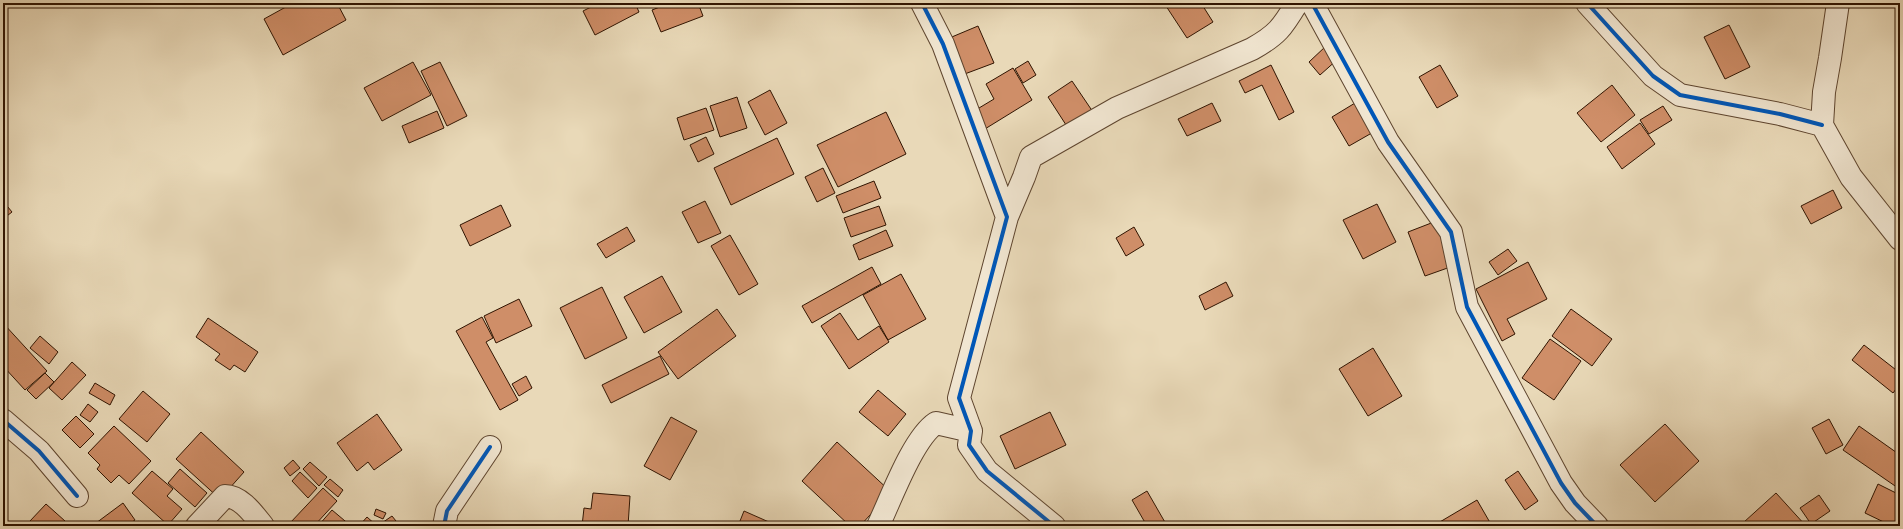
<svg xmlns="http://www.w3.org/2000/svg" width="1903" height="529" font-family="Vollkorn,serif">
	<style>
		.building { fill: #cf8e68; stroke: #301401 }
		.lines { fill: none; stroke-linecap: round; stroke-linejoin: round }
		.street-casing { stroke: #5e452f; stroke-width: 24 }
		.street { stroke: #f1e6d1; stroke-width: 22 }
		.cycleway-casing { stroke: #f1e6d1; stroke-width: 6 }
		.cycleway { stroke: #0057b8; stroke-width: 4 }
	</style>
	<rect width="100%" height="100%" fill="#e9d9b8"/>
	<filter id="stains"><feTurbulence type="fractalNoise" baseFrequency=".005" numOctaves="4"/><feColorMatrix values="0 0 0 0 .2 0 0 0 0 .09 0 0 0 0 .02 0 0 0 .5 -.17"/></filter>
	<radialGradient id="worn" r=".72"><stop offset=".6" stop-color="#630" stop-opacity="0"/><stop offset="1" stop-color="#630" stop-opacity=".3"/></radialGradient>
	<path class="building" d="M293 3H337L346 20 283 55 264 19Z
		M599 3H635L639 12 595 35 583 11Z
		M670 3H698L703 16 661 32 652 10Z
		M1164 3H1201L1213 22 1187 38Z
		M1729 25 1750 67 1725 79 1704 37Z
		M978 26 994 63 962 75 947 39Z
		M1326 46 1338 59 1320 75 1309 62Z
		M1028 61 1036 75 1023 83 1015 69Z
		M413 62 431 95 382 121 364 88Z
		M440 62 467 116 447 126 421 71Z
		M1271 65 1294 112 1279 120 1262 85 1245 93 1239 81Z
		M1440 65 1458 96 1437 108 1419 77Z
		M1013 68 1032 100 980 132 969 114 994 99 986 84Z
		M1072 81 1093 112 1068 128 1048 97Z
		M1612 85 1635 115 1601 142 1577 113Z
		M770 90 787 123 765 135 748 102Z
		M737 97 747 128 720 137 710 106Z
		M1360 100 1377 130 1349 146 1332 117Z
		M1212 103 1221 121 1187 136 1178 119Z
		M1663 106 1672 120 1649 134 1640 120Z
		M706 108 714 130 684 140 677 118Z
		M437 111 444 128 409 143 402 126Z
		M886 112 906 154 838 187 817 145Z
		M1640 123 1655 144 1622 169 1607 147Z
		M706 137 714 154 698 162 690 145Z
		M777 138 794 174 731 205 714 168Z
		M823 168 835 193 817 202 805 177Z
		M874 181 881 198 843 213 836 196Z
		M1833 190 1842 208 1811 224 1801 206Z
		M3 201 12 212 3 219Z
		M705 201 721 233 698 243 682 212Z
		M1377 204 1396 242 1363 259 1343 220Z
		M501 205 511 226 470 246 460 225Z
		M879 206 886 225 851 237 844 218Z
		M1439 220 1456 265 1425 276 1408 232Z
		M627 227 635 241 606 258 597 244Z
		M1134 227 1144 245 1126 256 1116 238Z
		M886 230 893 246 859 260 853 245Z
		M730 235 758 284 739 295 711 246Z
		M1508 249 1517 261 1498 275 1489 262Z
		M1528 262 1547 299 1507 319 1515 334 1502 341 1476 289Z
		M872 267 881 284 812 323 802 306Z
		M901 274 926 319 888 340 863 295Z
		M662 276 682 312 644 333 624 297Z
		M1226 282 1233 296 1205 310 1199 296Z
		M602 287 627 338 585 359 560 308Z
		M519 299 532 326 496 343 484 316Z
		M717 309 736 336 678 379 658 352Z
		M1571 309 1612 339 1592 366 1552 336Z
		M840 313 858 340 879 326 889 342 849 369 821 326Z
		M482 317 493 338 486 342 518 400 500 410 456 331Z
		M208 318 258 352 245 372 234 365 230 370 215 360 220 354 196 337Z
		M3 323 47 371 25 390 3 366Z
		M40 336 58 352 49 364 30 348Z
		M1550 339 1581 361 1554 400 1522 378Z
		M1864 345 1900 373V384L1893 393 1852 360Z
		M1373 348 1402 396 1368 416 1339 369Z
		M660 356 669 374 611 403 602 385Z
		M72 362 86 375 62 400 49 388Z
		M45 373 54 382 36 399 27 390Z
		M526 376 532 388 519 396 512 384Z
		M95 383 115 395 110 405 89 393Z
		M878 390 906 414 888 436 859 412Z
		M143 391 170 414 147 442 119 419Z
		M88 404 98 412 90 422 80 415Z
		M1050 412 1066 445 1015 469 1000 436Z
		M377 414 402 450 374 470 368 462 357 471 337 443Z
		M76 416 94 434 80 448 62 430Z
		M671 417 697 431 670 480 644 466Z
		M1829 419 1843 445 1826 454 1812 428Z
		M1665 424 1699 461 1655 502 1620 465Z
		M114 426 151 461 129 484 119 475 111 483 97 469 100 465 88 453Z
		M1859 426 1900 455V486L1898 488 1843 450Z
		M201 432 244 472 220 499 176 459Z
		M837 442 891 492 860 526H850L802 481Z
		M293 460 300 468 290 476 284 468Z
		M310 462 327 477 319 486 303 469Z
		M180 469 207 493 195 507 168 483Z
		M152 471 173 489 167 496 182 509 168 525 132 493Z
		M1518 471 1538 501 1525 510 1505 480Z
		M300 472 317 488 308 498 292 481Z
		M330 479 343 490 338 497 324 485Z
		M1878 484 1900 495V526H1892L1865 513Z
		M323 488 337 501 314 526H293L290 523Z
		M1147 491 1166 524 1162 526H1147L1132 500Z
		M593 493 630 496 628 526H582L584 508 591 509Z
		M1776 493 1806 526H1747L1744 522Z
		M1819 495 1830 511 1811 524 1800 508Z
		M1477 500 1492 526H1433Z
		M123 503 135 520 126 526H92Z
		M46 504 65 521 61 526H35L30 521Z
		M376 509 386 513 383 519 374 515Z
		M332 510 351 526H318Z
		M744 511 778 526H738Z
		M392 516 400 526H380L379 525Z
		M367 517 377 526H359Z
		M139 521 144 526H133Z
		M67 522 72 526H64Z"/>
	<g class="lines">
		<defs>
			<path id="street" d="M922 3 943 44 1007 217 959 398 971 431 969 445 987 471 1054 526
				M1312 3 1388 142 1451 232 1467 307 1561 483 1575 503 1597 526
				M1587 3 1653 76 1680 95 1780 114 1822 125
				M1838 3 1830 58 1824 92 1822 125 1851 177 1900 239
				M1007 217 1024 177 1031 157 1117 108 1252 49C1277 35 1282 28 1297 3
				M3 420 39 451 77 496
				M197 526 225 496C241 496 254 515 263 526
				M444 526 447 511 490 447
				M878 526C891 499 913 438 936 423L971 431"/>
		</defs>
		<use href="#street" class="street-casing"/>
		<use href="#street" class="street"/>
		<defs>
			<path id="cycleway" d="M922 3 943 44 1007 217 959 398 971 431 969 445 987 471 1054 526
				M1312 3 1388 142 1451 232 1467 307 1561 483 1575 503 1597 526
				M1587 3 1653 76 1680 95 1780 114 1822 125
				M3 420 39 451 77 496
				M444 526 447 511 490 447"/>
		</defs>
		<use href="#cycleway" class="cycleway-casing"/>
		<use href="#cycleway" class="cycleway"/>
	</g>
	<rect width="1903" height="529" fill="none" stroke="#e9d9b8" stroke-width="16"/>
	<rect x="4" y="4" width="1895" height="521" fill="none" stroke="#301401" stroke-width="2"/>
	<rect x="8" y="8" width="1887" height="513" fill="none" stroke="#301401"/>
	<rect width="100%" height="100%" filter="url(#stains)"/>
	<rect width="100%" height="100%" fill="url(#worn)"/>
</svg>
